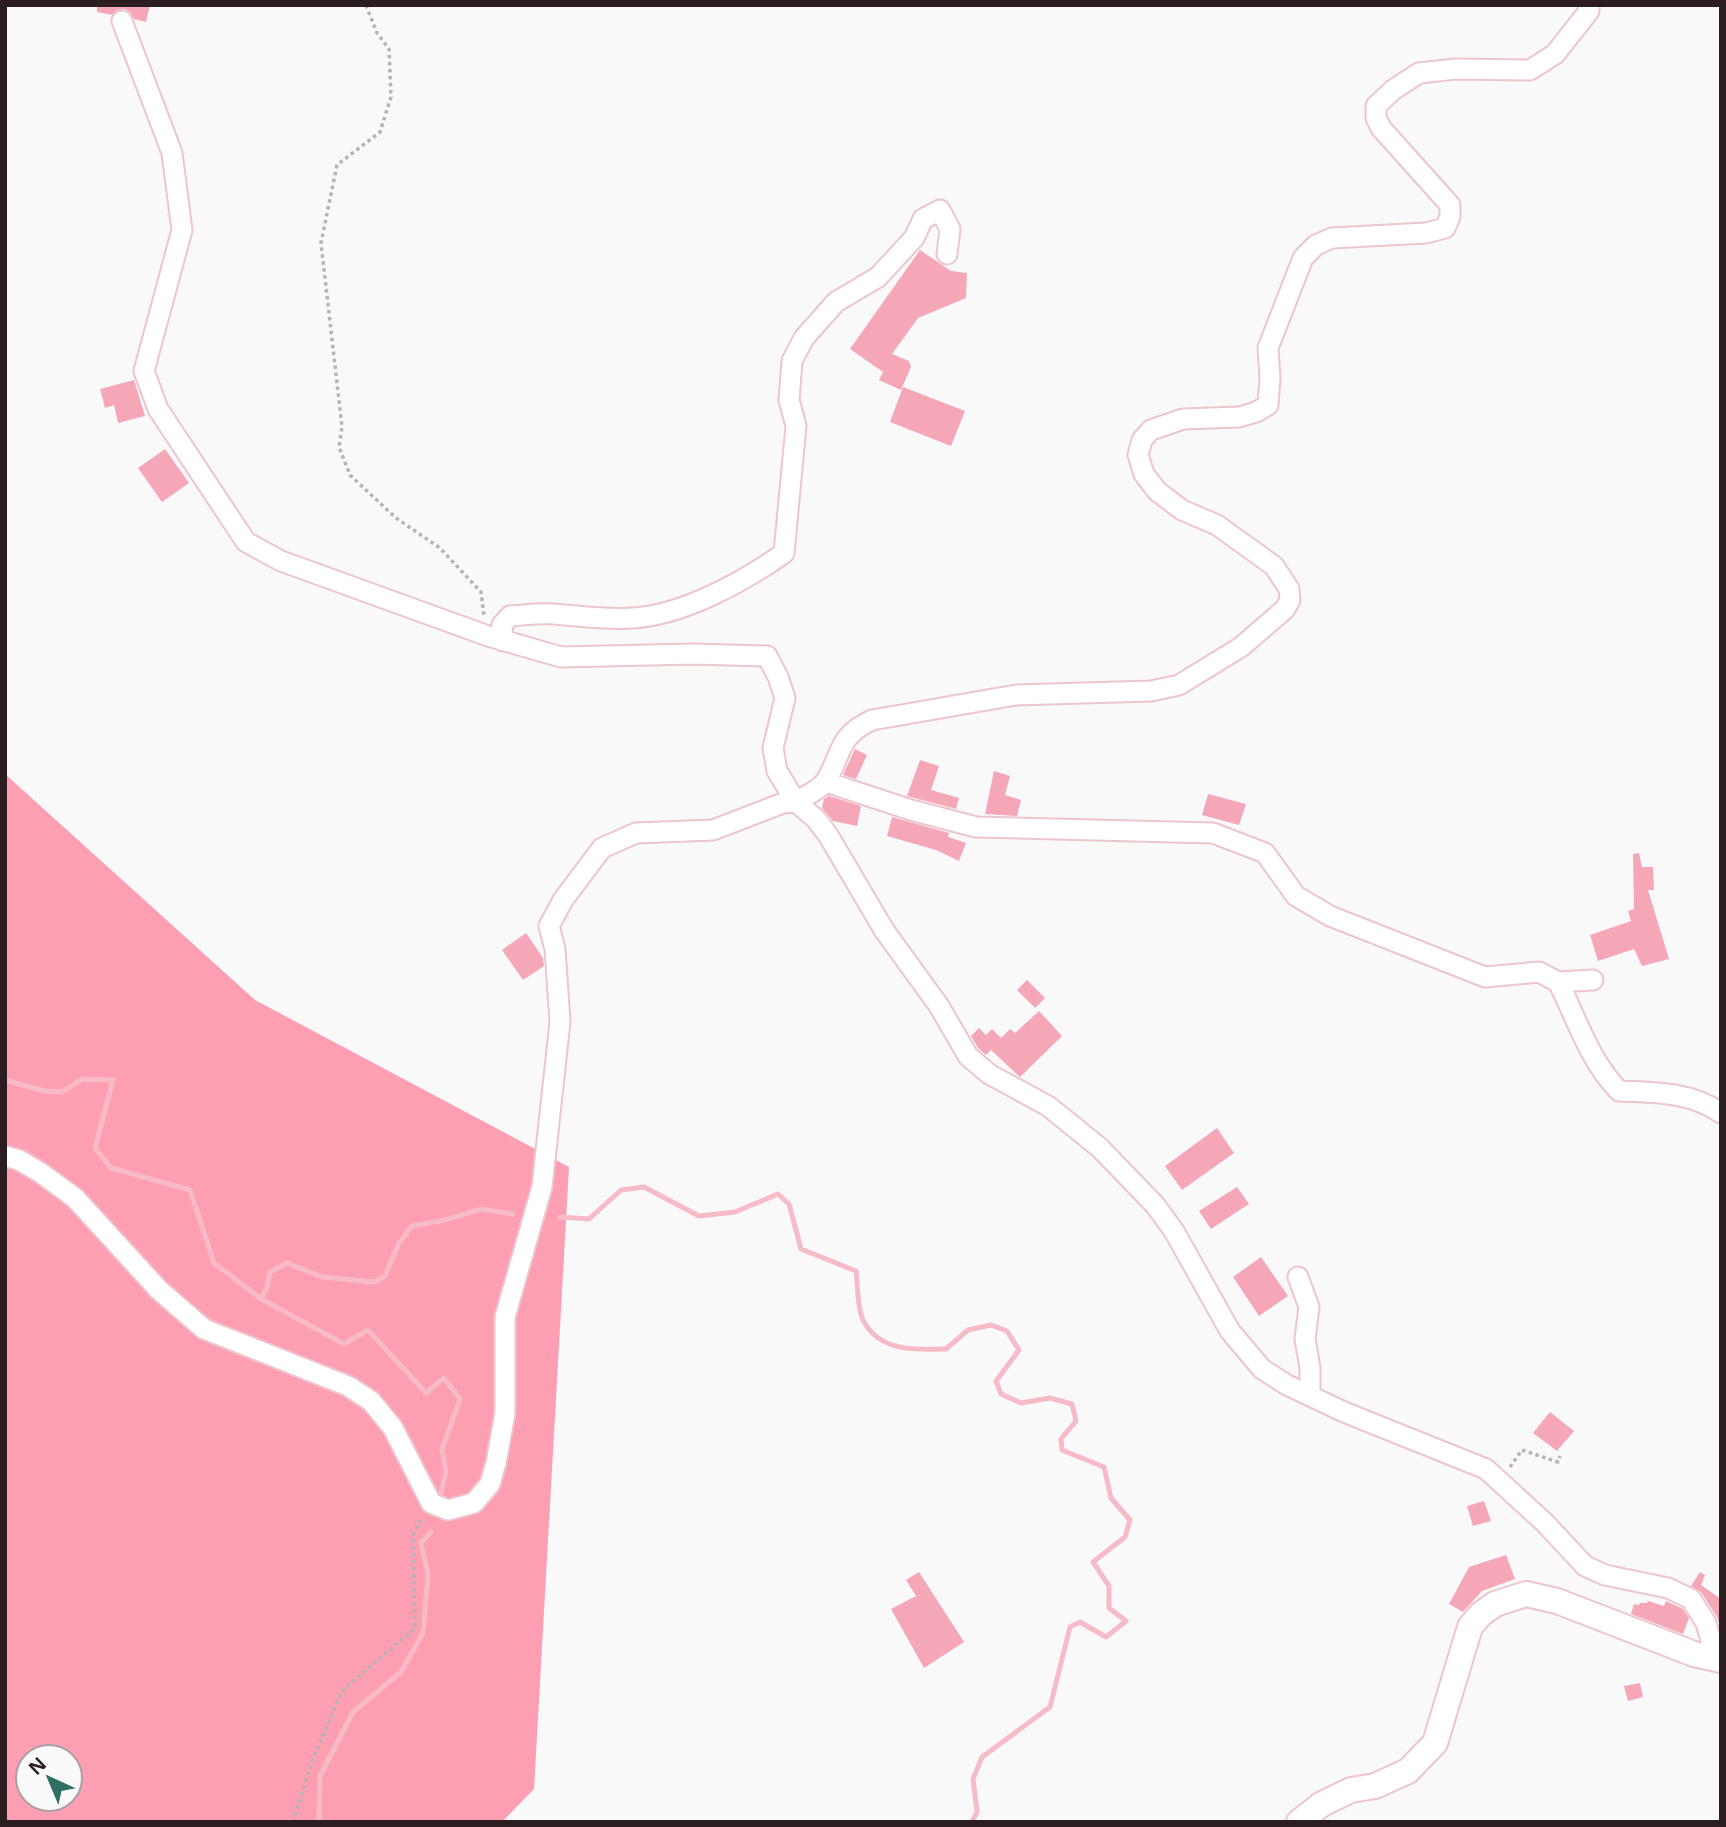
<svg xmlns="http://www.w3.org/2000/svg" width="1726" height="1827" font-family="'Noto Sans',sans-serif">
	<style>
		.forest { fill: #fe9eb3; fill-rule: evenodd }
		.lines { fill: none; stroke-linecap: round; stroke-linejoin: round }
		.stream { stroke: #f6bbc6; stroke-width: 5 }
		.building { fill: #f5a7b7 }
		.minor-casing { stroke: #edc5cc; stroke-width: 23 }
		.tertiary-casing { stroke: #edc5cc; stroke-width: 28 }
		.path { stroke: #b7b2b3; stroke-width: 3.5; stroke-dasharray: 3.5 3.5; stroke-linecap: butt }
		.minor { stroke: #fff; stroke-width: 19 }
		.tertiary { stroke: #fff; stroke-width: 24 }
	</style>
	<rect width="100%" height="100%" fill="#f9f9f9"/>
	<path class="forest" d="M5 774 255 1000 569 1167 534 1789 502 1822H5ZM28 1757H70V1799H28Z"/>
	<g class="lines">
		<path class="stream" d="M5 1080 44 1091 62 1092 82 1079 113 1080 95 1148 111 1168 190 1190 214 1263 261 1299 344 1344 368 1330 426 1393 444 1378 460 1399 442 1449 446 1472 439 1501
			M560 1217 589 1219 621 1190 644 1187 699 1216 735 1212 778 1194 789 1204 801 1249 856 1271C858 1286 857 1307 863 1320 879 1352 916 1350 946 1349L968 1330 991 1325 1007 1331 1019 1350 996 1381 1001 1394 1021 1403 1050 1398 1072 1404 1076 1421 1061 1439 1062 1450 1104 1467 1111 1498 1130 1520 1125 1537 1093 1562 1109 1586V1608L1126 1621 1106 1637 1080 1622 1070 1627 1050 1707 982 1757 973 1779 977 1812 972 1822
			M261 1299 267 1288 270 1272 287 1263 322 1277 374 1282 385 1276 399 1243 412 1226 445 1220 481 1209 513 1214
			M319 1822 320 1776 353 1712 401 1672 423 1633 428 1574 421 1543 431 1532"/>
	</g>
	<path class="building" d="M97 5H150L146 22 134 19 130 12 125 9 117 10 112 15 97 12Z
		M920 250 951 271 967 273 966 298 918 318 892 354 909 361 911 367 901 390 879 380 883 372 850 349Z
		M134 380 145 416 118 423 114 405 105 408 100 389Z
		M903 387 965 411 951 446 890 422Z
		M165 449 189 483 162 502 138 468Z
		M855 749 867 755 856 779 843 775Z
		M920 760 939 766 931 790 959 798 956 809 907 796Z
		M994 771 1010 776 1005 795 1021 800 1017 816 985 814Z
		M1208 794 1246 804 1239 825 1202 815Z
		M829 796 861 806 857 826 833 821 822 808 824 799Z
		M892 817 949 833 948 837 966 843 959 861 936 850 887 836Z
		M1639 853 1642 867H1653L1654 890H1648L1669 959 1642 966 1634 949 1598 961 1590 935 1631 921 1628 911 1634 909 1633 854Z
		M526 933 543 958 544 966 523 980 502 950Z
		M1027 980 1045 998 1035 1008 1017 990Z
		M1039 1011 1062 1036 1020 1077 991 1050 986 1055 978 1048 971 1036 979 1028 986 1035 992 1029 1001 1038 1010 1029 1015 1033Z
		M1217 1128 1234 1153 1182 1190 1165 1166Z
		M1237 1187 1249 1204 1211 1229 1199 1211Z
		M1261 1257 1288 1296 1259 1316 1233 1277Z
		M1550 1412 1574 1431 1557 1451 1533 1433Z
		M1484 1501 1491 1521 1473 1526 1467 1506Z
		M1506 1555 1515 1579 1482 1591 1463 1612 1449 1604 1469 1567Z
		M919 1572 964 1642 924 1668 891 1609 916 1596 906 1580Z
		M1700 1572 1705 1575 1701 1585 1721 1599V1630L1717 1617 1701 1592 1691 1586Z
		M1648 1601 1664 1606 1666 1601 1683 1609 1689 1618 1683 1634 1631 1614 1634 1604 1639 1605 1640 1603H1647Z
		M1640 1683 1643 1697 1628 1701 1624 1686Z"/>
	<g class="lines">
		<defs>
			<path id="minor" d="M122 21 172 153 182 230 144 371 158 409 246 542 281 561 488 636 561 657 693 654 767 656 778 677 785 698 773 748 777 771 796 802C805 796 822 789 827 779 843 751 838 736 872 720L1016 695 1151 691 1179 685 1241 647 1285 609 1290 600 1289 589 1274 566 1217 525 1182 510 1157 491 1144 474 1138 455 1142 440 1151 430 1183 419 1239 417 1256 412 1268 405 1270 378 1268 348 1303 258 1316 245 1332 238 1426 233 1445 228 1450 217V205L1381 128 1376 118V106L1393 90 1419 73 1456 69 1530 70 1555 54 1589 11V5
				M503 641 502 625 510 616C524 615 539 613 553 614 580 616 606 620 633 618 683 615 743 582 784 553L796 426 789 400 792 361 804 338 836 302 878 277 914 238 923 219 940 210 950 229 947 254
				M826 782 911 810 976 827 1213 833 1265 853 1296 896 1330 916 1485 977 1539 972 1558 982 1593 980
				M1558 982C1577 1019 1589 1060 1619 1091 1654 1092 1691 1092 1721 1113
				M5 1156 19 1160 41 1173 75 1198 159 1290 204 1329 348 1386 371 1401 393 1428 431 1503 448 1510 474 1503 490 1484 496 1463 505 1413V1317L542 1187 560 1022 555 949 549 926 563 900 602 848 636 833 713 830 783 803 796 802 816 819 828 835 884 930 939 1006 968 1056 989 1074 1048 1106 1100 1148 1155 1205 1174 1231 1230 1331 1262 1369 1287 1385 1344 1412 1486 1469 1545 1523 1585 1566 1605 1575 1668 1588 1691 1599 1706 1623 1716 1658
				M1298 1277 1309 1307 1305 1339 1310 1368V1396"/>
			<path id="tertiary" d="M1299 1822 1322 1804 1351 1790 1375 1786 1408 1771 1435 1743 1470 1627 1481 1614 1495 1604 1526 1594 1557 1601 1694 1654 1721 1660"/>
		</defs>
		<use href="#minor" class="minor-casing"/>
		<use href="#tertiary" class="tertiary-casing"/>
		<path class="path" d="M366 5 377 33 389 49 391 97 380 132 337 165 321 243 342 427 339 447 350 475 396 518 440 548 481 592 484 616
			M1510 1467 1522 1450 1558 1462 1560 1456
			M293 1822 313 1759 342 1691 415 1628 413 1534 423 1517"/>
		<use href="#minor" class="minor"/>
		<use href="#tertiary" class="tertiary"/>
	</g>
	<rect width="1726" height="1827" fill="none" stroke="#2c1e20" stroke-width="14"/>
	<g transform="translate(49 1778) rotate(316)"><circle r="33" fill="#f9f9f9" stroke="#a7a1a2" stroke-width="2"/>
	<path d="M0-5L12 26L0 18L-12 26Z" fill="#2d6f60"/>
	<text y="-10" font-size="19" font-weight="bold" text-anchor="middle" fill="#2c1e20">N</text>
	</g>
</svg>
